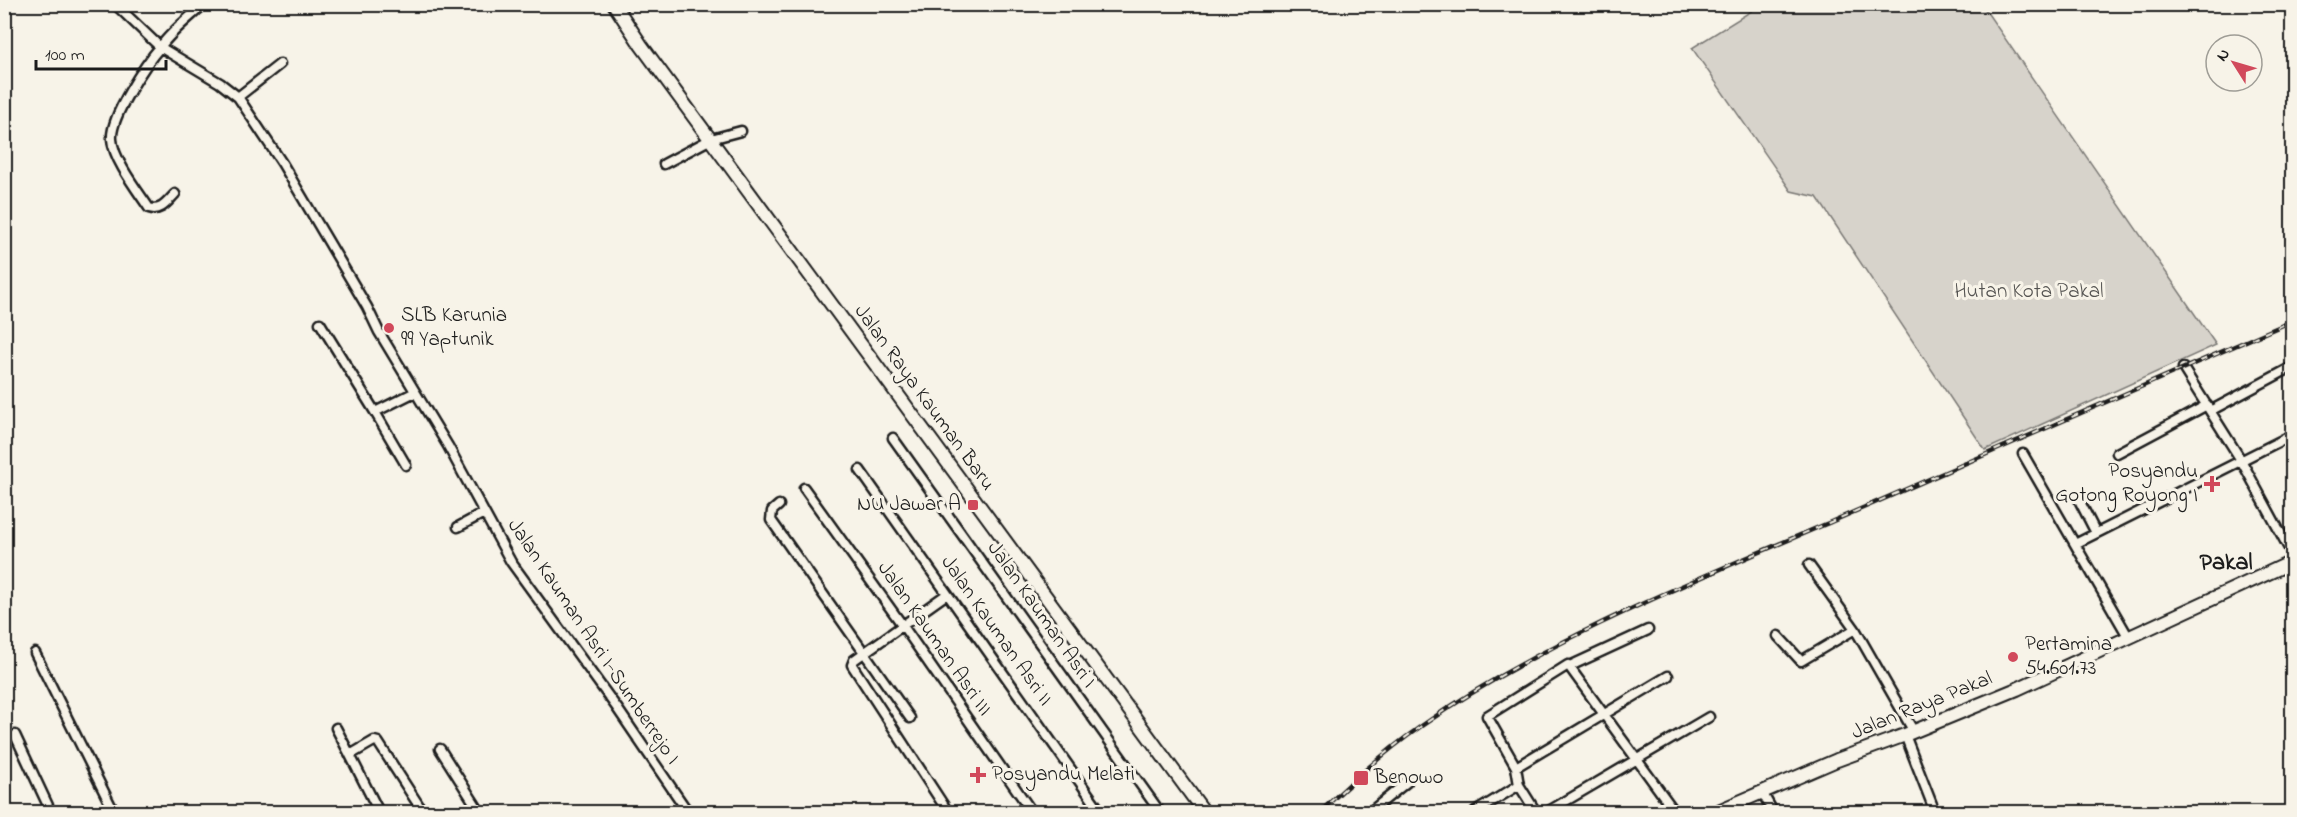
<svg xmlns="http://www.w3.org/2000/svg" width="2297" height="817" font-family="'Indie Flower',sans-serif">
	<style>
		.green { fill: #d7d3cb; stroke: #7a7874; stroke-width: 1.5 }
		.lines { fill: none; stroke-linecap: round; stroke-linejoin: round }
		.street-casing { stroke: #1c1c1c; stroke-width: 13 }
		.secondary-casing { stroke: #1c1c1c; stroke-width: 16 }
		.street { stroke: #f7f3e8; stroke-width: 8 }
		.secondary { stroke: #f7f3e8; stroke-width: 12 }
		.rail-casing { stroke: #1c1c1c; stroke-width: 4.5 }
		.rail { stroke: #f7f3e8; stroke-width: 2; stroke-dasharray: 7; stroke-linecap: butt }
		.poi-dot { fill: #d1495b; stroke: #f7f3e8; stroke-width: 2 }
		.labels { text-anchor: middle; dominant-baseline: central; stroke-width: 6; stroke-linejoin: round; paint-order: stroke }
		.park-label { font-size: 21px; fill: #545351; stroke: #f7f3e8 }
		.poi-label { font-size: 21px; fill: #1c1c1c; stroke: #f7f3e8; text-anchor: start }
		.street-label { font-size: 21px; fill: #1c1c1c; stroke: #f7f3e8 }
		.quarter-label { font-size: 24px; font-weight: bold; fill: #1c1c1c; stroke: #f7f3e8 }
	</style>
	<rect width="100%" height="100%" fill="#f7f3e8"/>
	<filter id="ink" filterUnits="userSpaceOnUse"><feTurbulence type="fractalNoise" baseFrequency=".0167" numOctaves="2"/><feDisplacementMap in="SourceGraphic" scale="12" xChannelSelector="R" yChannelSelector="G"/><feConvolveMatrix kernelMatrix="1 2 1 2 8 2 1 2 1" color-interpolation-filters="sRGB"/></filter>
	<g filter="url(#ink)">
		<path class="green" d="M1761 5H1982L2216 345 1985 450 1817 197 1791 191 1692 48Z"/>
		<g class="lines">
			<defs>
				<path id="street" d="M115 4 160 47 220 83 238 97 282 163 367 307 379 332 448 446 511 562 617 708 688 812
					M443 4H461
					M238 97 280 64
					M664 164 711 139 741 131
					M175 194C167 202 161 212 149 208 137 190 113 159 112 139 110 117 146 63 161 46 173 30 189 18 204 4
					M320 323 375 412 415 392
					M2183 368 2241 460 2292 554
					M2210 411 2292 367
					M375 412 406 465
					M893 438 1160 812
					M2117 453 2207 405
					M2023 454 2129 638
					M860 470 1101 812
					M804 488 903 626 1032 812
					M2080 502 2096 533
					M779 505 772 511 771 520 910 718
					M458 527 484 513
					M2075 544 2292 435
					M1809 565 1855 629
					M947 594 854 660 852 665 948 812
					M1778 636 1801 661 1855 629 1914 732
					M35 653 114 812
					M1570 666 1648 630
					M336 728 350 755 374 741 378 742 423 812
					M15 735 51 812
					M1905 735 1935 812
					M440 749 480 812
					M350 755 379 812
					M1516 767 1668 676
					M1762 792 1773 812
					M1370 812 1407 782
					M1475 812 1519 785
					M1536 812 1519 785 1516 767 1487 716 1568 665 1675 812
					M1547 812 1709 717"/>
				<path id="secondary" d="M614 4 641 45 1204 812
					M1716 812 1837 760 1905 735 2017 689 2292 562"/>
			</defs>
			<use href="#street" class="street-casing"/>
			<use href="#secondary" class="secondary-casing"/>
			<use href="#street" class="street"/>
			<use href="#secondary" class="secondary"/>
			<defs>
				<path id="rail" d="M1320 812C1351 782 1384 752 1420 727 1544 640 1695 580 1833 521 1986 454 2139 388 2292 321"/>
			</defs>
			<use href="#rail" class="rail-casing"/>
			<use href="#rail" class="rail"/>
		</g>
	</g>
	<g class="poi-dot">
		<circle cx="389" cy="328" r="6"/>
		<path d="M2209 475h6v6h6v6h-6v6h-6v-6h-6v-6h6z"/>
		<rect x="967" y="499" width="12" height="12" rx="3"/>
		<circle cx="2013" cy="657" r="6"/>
		<path d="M975 766h6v6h6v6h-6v6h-6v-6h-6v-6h6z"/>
		<rect x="1353" y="770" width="16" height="16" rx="3"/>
	</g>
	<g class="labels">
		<g class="park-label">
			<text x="2029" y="292">Hutan Kota Pakal</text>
		</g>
		<g class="poi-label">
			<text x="401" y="316">SLB Karunia<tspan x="401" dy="24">99 Yaptunik</tspan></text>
			<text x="2198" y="472" text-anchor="end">Posyandu<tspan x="2198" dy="24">Gotong Royong I</tspan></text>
			<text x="961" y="505" text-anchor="end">NU Jawar A</text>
			<text x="2025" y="645">Pertamina<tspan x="2025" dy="24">54.601.73</tspan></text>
			<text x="992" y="775">Posyandu Melati</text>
			<text x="1374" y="778">Benowo</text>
		</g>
		<g class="street-label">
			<text transform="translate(924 398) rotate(54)">Jalan Raya Kauman Baru</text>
			<text transform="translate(1041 615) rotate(55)">Jalan Kauman Asri I</text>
			<text transform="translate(996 631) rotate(55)">Jalan Kauman Asri II</text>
			<text transform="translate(934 639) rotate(55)">Jalan Kauman Asri III</text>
			<text transform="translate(593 642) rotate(56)">Jalan Kauman Asri I-Sumberrejo I</text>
			<text transform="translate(1922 706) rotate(-22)">Jalan Raya Pakal</text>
		</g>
		<g class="quarter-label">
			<text x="2226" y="563">Pakal</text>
		</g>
	</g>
	<rect width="2297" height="817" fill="none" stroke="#f7f3e8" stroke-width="24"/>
	<rect x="12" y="12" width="2273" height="793" fill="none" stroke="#1c1c1c" stroke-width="2" filter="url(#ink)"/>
	<g transform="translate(2234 63) rotate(307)"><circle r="28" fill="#f7f3e8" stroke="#9f9d96" stroke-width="1.5"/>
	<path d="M0-4.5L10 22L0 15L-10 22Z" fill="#d1495b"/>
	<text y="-9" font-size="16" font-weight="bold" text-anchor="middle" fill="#1c1c1c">N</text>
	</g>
	<path d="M36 60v9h130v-9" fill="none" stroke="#1c1c1c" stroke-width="3"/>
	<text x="45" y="60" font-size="18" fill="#1c1c1c" stroke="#f7f3e8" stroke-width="4.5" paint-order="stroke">100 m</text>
</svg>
